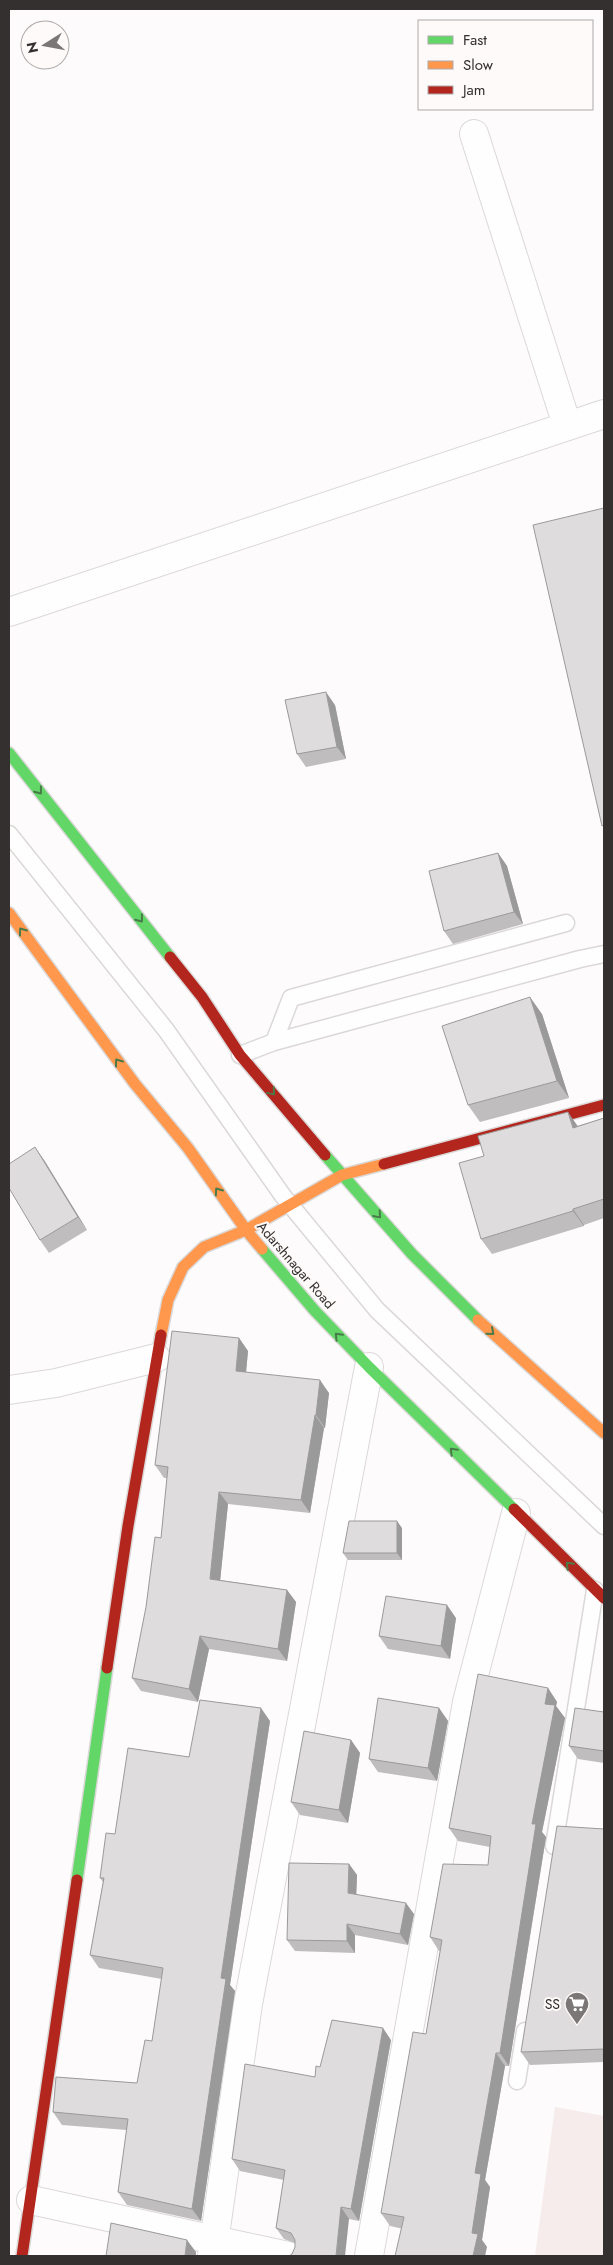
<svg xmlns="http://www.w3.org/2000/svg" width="613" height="2265" font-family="Jost,sans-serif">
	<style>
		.built { fill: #f5eceb }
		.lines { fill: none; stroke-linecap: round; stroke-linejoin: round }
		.lane-casing { stroke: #dbd8d8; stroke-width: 19 }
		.street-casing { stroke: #dbd8d8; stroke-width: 30 }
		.fast-casing { stroke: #dbd8d8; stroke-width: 14 }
		.slow-casing { stroke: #dbd8d8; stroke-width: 14 }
		.jam-casing { stroke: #dbd8d8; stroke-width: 14 }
		.lane { stroke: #fffefe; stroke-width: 16 }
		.street { stroke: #fffefe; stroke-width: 28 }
		.fast { stroke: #63d668; stroke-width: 11 }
		.slow { stroke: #ff974d; stroke-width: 11 }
		.jam { stroke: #b3261e; stroke-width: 11 }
		.wall { fill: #bfbdbd }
		.shaded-wall { fill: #9b9a9a }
		.building { fill: #dedcdc; stroke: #9b9a9a }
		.oneway { stroke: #497b49 }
		.labels { text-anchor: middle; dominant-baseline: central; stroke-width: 4; stroke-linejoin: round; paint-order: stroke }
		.street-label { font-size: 14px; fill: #33302f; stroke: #fefafa }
		.poi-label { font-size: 14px; fill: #33302f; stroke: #fefafa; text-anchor: end }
	</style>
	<rect width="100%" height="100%" fill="#fdfbfb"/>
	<path class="built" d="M555 2107 604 2116V2256H535Z"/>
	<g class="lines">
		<defs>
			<path id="lane" d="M9 834 166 1030 283 1196 377 1310 604 1526
				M274 1042 291 998 566 923
				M240 1055 274 1042 580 959 604 954
				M554 1846 595 1590
				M517 2081 525 2031"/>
			<path id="street" d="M474 134 567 425
				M9 612 604 414
				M9 1390 56 1383 156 1358
				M31 2200 288 2256
				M212 2256 248 2004 369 1367
				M369 2256 467 1702 516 1513"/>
			<path id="fast" d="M9 753 170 957
				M325 1155 412 1254 478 1320
				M262 1249 315 1311 369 1367 514 1509
				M77 1880 107 1668"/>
			<path id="slow" d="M9 913 135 1084 188 1148 246 1230 262 1249
				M478 1320 604 1433
				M161 1335 168 1300 183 1267 204 1247 246 1230 342 1175 384 1164"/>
			<path id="jam" d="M170 957 202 997 240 1055 325 1155
				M384 1164 604 1105
				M514 1509 604 1598
				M107 1668 128 1526 161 1335
				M22 2256 77 1880"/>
		</defs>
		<use href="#lane" class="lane-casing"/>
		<use href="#street" class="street-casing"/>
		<use href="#fast" class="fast-casing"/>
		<use href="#slow" class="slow-casing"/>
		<use href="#jam" class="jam-casing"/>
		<use href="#lane" class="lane"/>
		<use href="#street" class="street"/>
		<use href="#fast" class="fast"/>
		<use href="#slow" class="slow"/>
		<use href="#jam" class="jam"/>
	</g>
	<path class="wall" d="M335 705 346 759 306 767 297 754Z
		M498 853 507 866 523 924 453 944 444 931Z
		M542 1014 569 1098 480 1122 468 1105Z
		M604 1118V1218L584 1225V1226L492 1254 481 1239 577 1126Z
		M44 1160 87 1230 49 1253 40 1240Z
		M239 1338 248 1351 246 1372 329 1393 325 1428H324L310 1513 228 1504 220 1580 287 1590 296 1602 287 1661 209 1649 198 1702 141 1691 132 1678 161 1538 167 1478H164L155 1465Z
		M402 1528V1560H348L343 1553Z
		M456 1618 450 1659 388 1649 379 1636Z
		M548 1688 557 1702 556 1706 565 1718 542 1832 546 1837 509 2066H505L485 2180 490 2187 482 2240 487 2247 390 2226 381 2213 426 2034 440 1951H439L430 1937 488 1865 490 1847 458 1841 449 1828Z
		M439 1708 448 1721 437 1781 378 1772 369 1759Z
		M604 1712V1763L578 1759 569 1746Z
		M270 1721 230 1985 235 1991 201 2221 127 2205 118 2192 127 2130 62 2125 53 2112 137 2083 152 2041 162 1979 99 1968 90 1955 103 1882 100 1878 115 1834 189 1757Z
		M351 1740 360 1753 348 1823 300 1815 291 1802Z
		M604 1829V2062L530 2065 521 2052Z
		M349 1864 357 1875 356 1894 414 1914 408 1945 355 1935V1953L295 1951 287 1940Z
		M391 2040 359 2221 349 2219 292 2254 295 2247V2243L284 2239 276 2228 284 2180 240 2171 232 2159 315 2077 320 2067Z"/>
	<path class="shaded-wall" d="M326 692 335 705 346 759 337 747Z
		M498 853 507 866 523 924 514 912Z
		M530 997 542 1014 569 1098 557 1081Z
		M568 1112 579 1128H573Z
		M35 1147 44 1160 87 1230 78 1217Z
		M573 1209 584 1225V1226L573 1211Z
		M239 1338 248 1351 245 1384 236 1371Z
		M320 1380 329 1393 325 1428 316 1415Z
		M315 1415 324 1428 310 1513 301 1500Z
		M219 1492 228 1504 219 1592 210 1579Z
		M397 1521 402 1528V1560L397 1553Z
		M287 1590 296 1602 287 1661 278 1649Z
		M447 1605 456 1618 450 1659 441 1646Z
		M200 1636 209 1649 198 1702 189 1689Z
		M548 1688 557 1702 556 1706 565 1718 542 1832 546 1837 509 2066 500 2053 532 1824 545 1704Z
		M261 1708 270 1721 230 1985 235 1991 201 2221 192 2209 221 1978Z
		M439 1708 448 1721 437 1781 428 1768Z
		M351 1740 360 1753 348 1823 339 1810Z
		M349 1864 357 1875 356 1904 348 1893Z
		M406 1903 414 1914 408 1945 400 1934Z
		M347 1924 355 1935V1953L347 1941Z
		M383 2028 391 2040 359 2221 351 2209Z
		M496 2053 505 2066 485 2180 490 2187 482 2240 487 2247 485 2256H473L472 2233 475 2173Z
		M341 2207 349 2219 345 2256H336Z
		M187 2240 196 2252V2256H185Z"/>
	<path class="building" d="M604 508V825L602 826 533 525Z
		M326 692 337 747 297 754 285 700Z
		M498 853 514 912 444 931 429 871Z
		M530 997 557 1081 468 1105 442 1026Z
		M568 1112 573 1128 604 1118V1199L573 1209V1211L481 1239 459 1163 484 1156 478 1136Z
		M35 1147 78 1217 40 1240 9 1188V1164Z
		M172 1331 239 1338 236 1371 320 1380 316 1415H315L301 1500 219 1492 210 1579 287 1590 278 1649 200 1636 189 1689 132 1678 146 1607 155 1537 161 1538 168 1467 155 1465Z
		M349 1521H397V1553H343Z
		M386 1596 447 1605 441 1646 379 1636Z
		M478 1674 548 1688 545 1704 555 1705 532 1824H536L500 2053H496L475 2173 481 2174 472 2233 478 2234 473 2256H395L404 2217 381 2213 413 2032 426 2034 442 1940 430 1937 443 1864 488 1865 491 1836 449 1828Z
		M378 1698 439 1708 428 1768 369 1759Z
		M200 1700 261 1708 221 1978 226 1979 192 2209 118 2192 128 2119 53 2112 56 2077 137 2083 145 2040 152 2041 163 1968 90 1955 104 1878H100L106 1833 115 1834 128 1748 189 1757Z
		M575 1708 604 1712V1751L569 1746Z
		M304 1731 351 1740 339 1810 291 1802Z
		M557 1826 604 1829V2049L521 2052Z
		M289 1863 349 1864 348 1893 406 1903 400 1934 347 1924V1941L287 1940Z
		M332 2020 383 2028 351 2209 341 2207 336 2256H289L292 2254 295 2247V2240L291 2233 276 2228 285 2170 232 2159 245 2064 315 2077 316 2066 320 2067Z
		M111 2223 187 2240 185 2256H106Z"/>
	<defs><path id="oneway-chevron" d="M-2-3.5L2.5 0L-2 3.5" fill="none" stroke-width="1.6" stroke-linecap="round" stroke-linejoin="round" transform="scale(1.25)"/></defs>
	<g class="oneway">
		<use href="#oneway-chevron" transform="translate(39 791) rotate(52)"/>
		<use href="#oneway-chevron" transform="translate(140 919) rotate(52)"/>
		<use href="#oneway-chevron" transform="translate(22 931) rotate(-126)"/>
		<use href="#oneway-chevron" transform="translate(118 1062) rotate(-126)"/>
		<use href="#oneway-chevron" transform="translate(272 1092) rotate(50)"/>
		<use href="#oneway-chevron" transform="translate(218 1191) rotate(-125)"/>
		<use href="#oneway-chevron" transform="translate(378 1215) rotate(49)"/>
		<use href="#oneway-chevron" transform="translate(491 1332) rotate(41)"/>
		<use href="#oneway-chevron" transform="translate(338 1336) rotate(-134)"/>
		<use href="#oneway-chevron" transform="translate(453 1451) rotate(-135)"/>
		<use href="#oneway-chevron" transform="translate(569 1565) rotate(-135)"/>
	</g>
	<defs>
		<symbol id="supermarket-pin" viewBox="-11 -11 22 30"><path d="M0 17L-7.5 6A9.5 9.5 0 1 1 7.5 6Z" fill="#7a7776" stroke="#fefafa"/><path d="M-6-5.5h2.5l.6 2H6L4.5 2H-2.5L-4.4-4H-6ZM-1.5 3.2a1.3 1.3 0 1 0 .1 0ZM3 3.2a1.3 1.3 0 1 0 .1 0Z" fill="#fff"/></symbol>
	</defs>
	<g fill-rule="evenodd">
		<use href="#supermarket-pin" x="563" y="1990" width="28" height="38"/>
	</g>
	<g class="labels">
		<g class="street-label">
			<text transform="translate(296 1265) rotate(49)">Adarshnagar Road</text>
		</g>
		<g class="poi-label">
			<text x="560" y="2004">SS</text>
		</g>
	</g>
	<rect width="613" height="2265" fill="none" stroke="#33302f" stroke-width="20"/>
	<rect x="418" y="20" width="175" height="90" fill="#fefafa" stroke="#ada9a9"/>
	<rect x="428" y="36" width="25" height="8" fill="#63d668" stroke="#ada9a9"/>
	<text x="463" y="45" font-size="15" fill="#33302f">Fast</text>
	<rect x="428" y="61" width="25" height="8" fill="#ff974d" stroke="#ada9a9"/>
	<text x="463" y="70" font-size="15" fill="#33302f">Slow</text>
	<rect x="428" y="86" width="25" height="8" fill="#b3261e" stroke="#ada9a9"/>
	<text x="463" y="95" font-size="15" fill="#33302f">Jam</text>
	<g transform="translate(45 45) rotate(259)"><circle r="24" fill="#fefafa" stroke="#ada9a9"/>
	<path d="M0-4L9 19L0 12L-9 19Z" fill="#7a7776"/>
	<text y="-8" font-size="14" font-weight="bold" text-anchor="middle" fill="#33302f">N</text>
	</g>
</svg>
